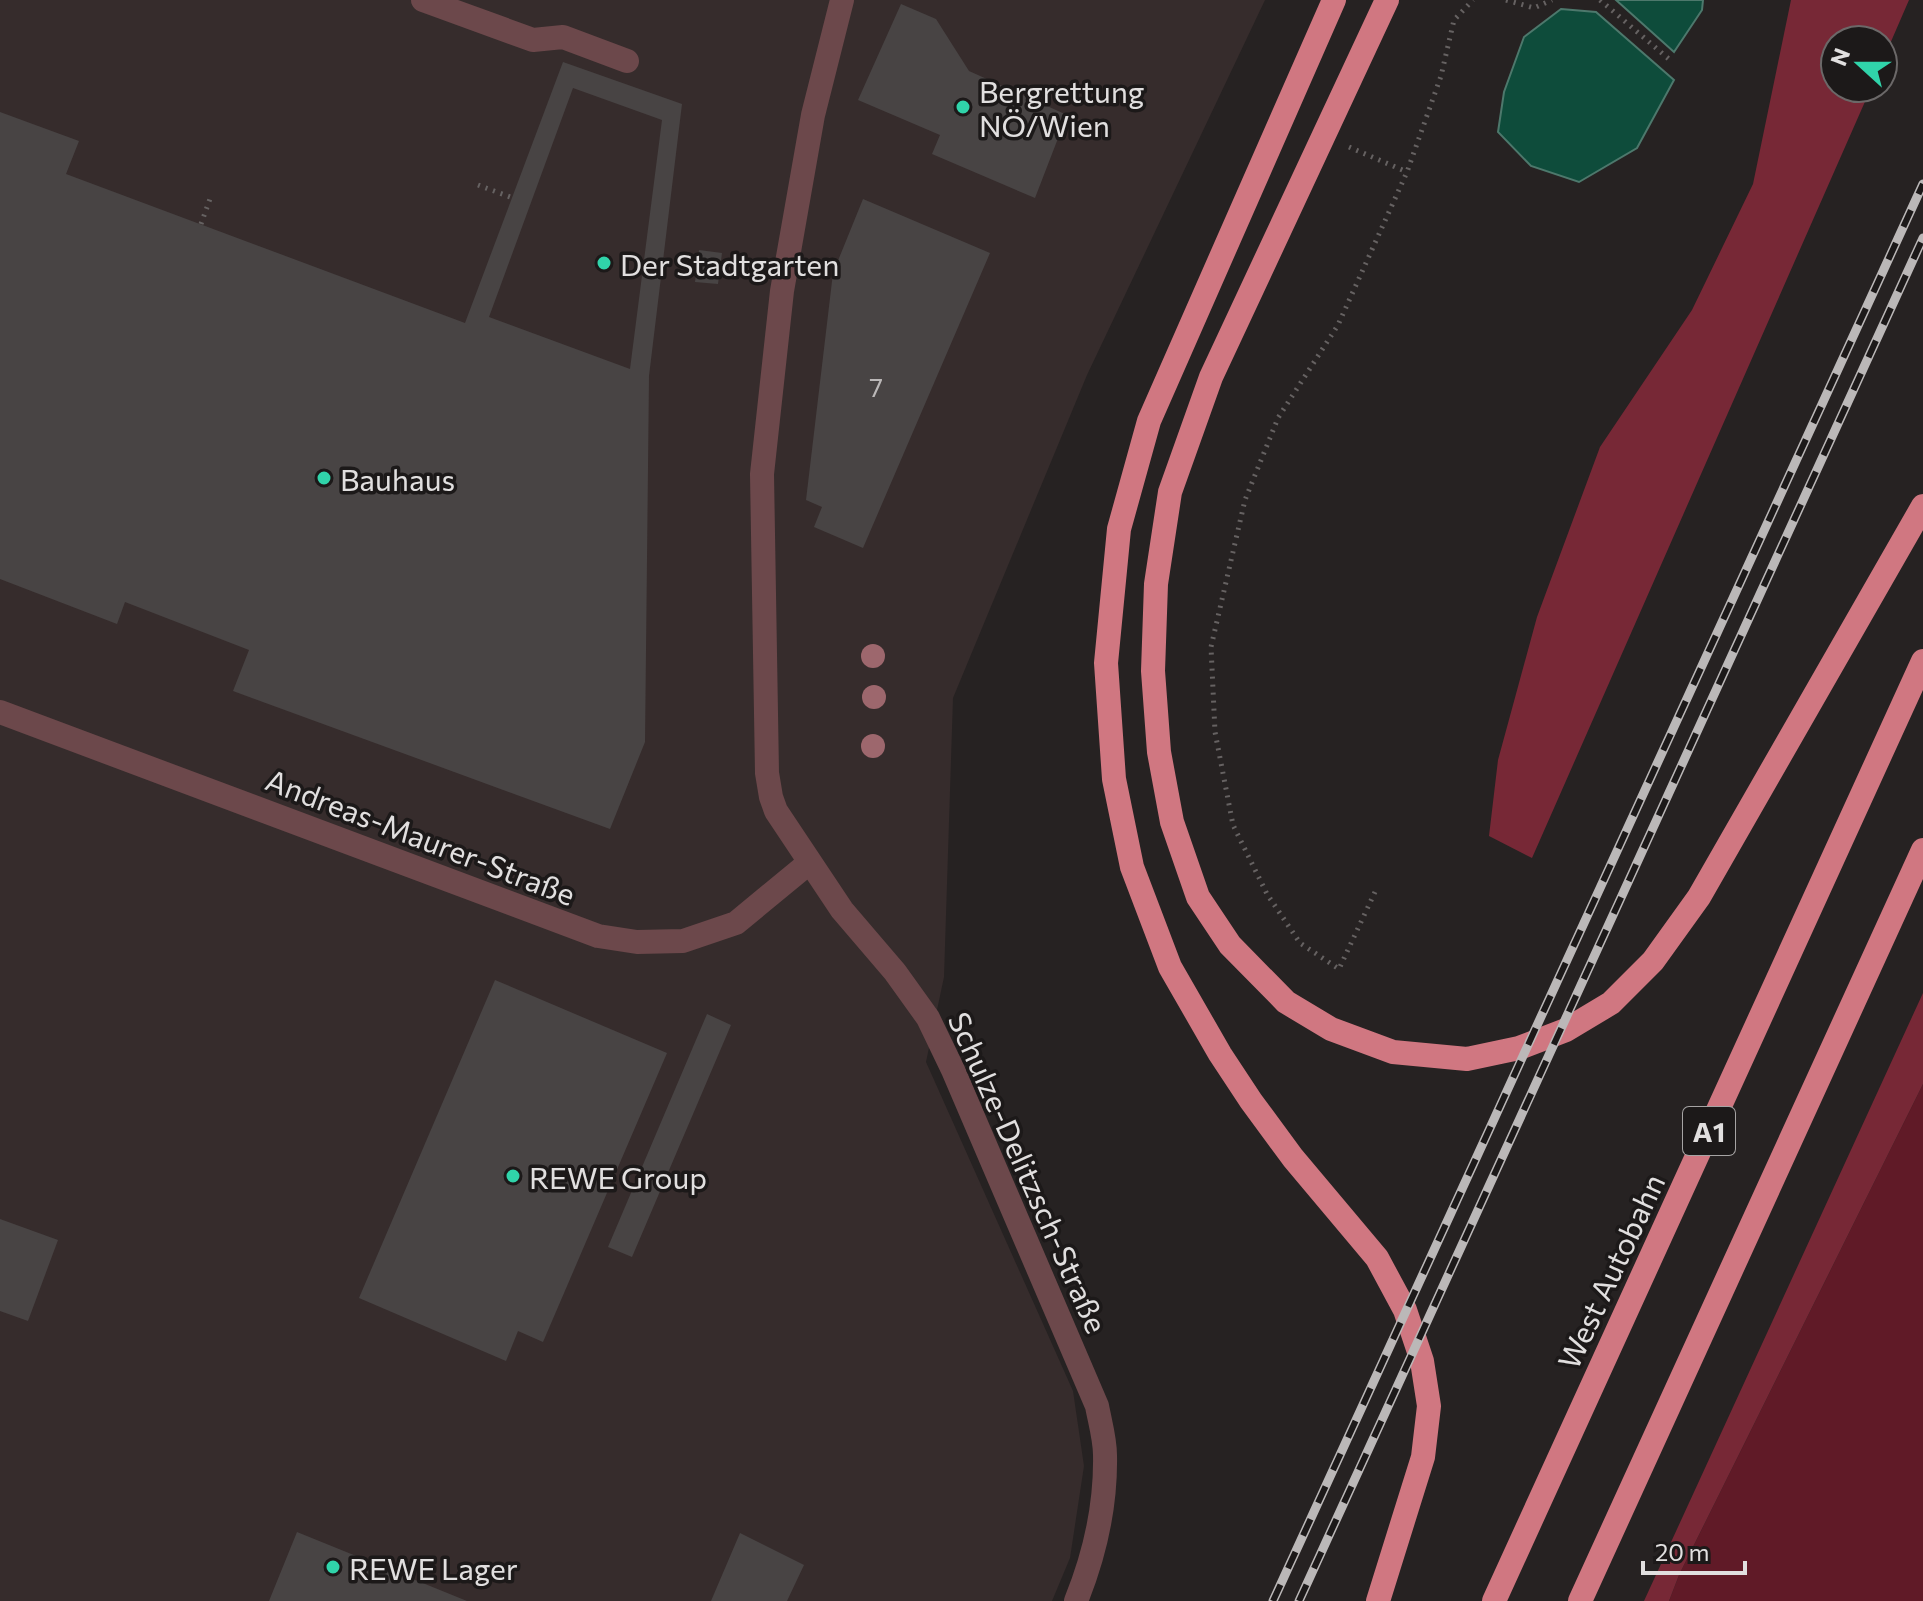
<svg xmlns="http://www.w3.org/2000/svg" width="1923" height="1601" font-family="Commissioner,sans-serif">
	<style>
		.built { fill: #362c2c }
		.green { fill: #601a27 }
		.forest { fill: #772836 }
		.water { fill: #0e4c3b; stroke: #4d786c; stroke-width: 2 }
		.building { fill: #484444; fill-rule: evenodd }
		.lines { fill: none; stroke-linecap: round; stroke-linejoin: round }
		.path { stroke: #666262; stroke-width: 5; stroke-dasharray: 2 6; stroke-linecap: butt }
		.minor { stroke: #6c484b; stroke-width: 24 }
		.highway { stroke: #d07781; stroke-width: 24 }
		.rail-casing { stroke: #bbb8b8; stroke-width: 9 }
		.rail { stroke: #1c1919; stroke-width: 6; stroke-dasharray: 18; stroke-linecap: butt }
		.tree { fill: #9d676d }
		.poi-dot { fill: #30d4aa; stroke: #1c1919; stroke-width: 3 }
		.labels { text-anchor: middle; dominant-baseline: central; stroke-width: 7; stroke-linejoin: round; paint-order: stroke }
		.number-label { font-size: 26px; fill: #bbb8b8 }
		.shield { fill: #1c1919; stroke: #a6a4a4; stroke-width: 2 }
		.shield-label { font-size: 28px; font-weight: bold; fill: #e1dfdf }
		.poi-label { font-size: 30px; fill: #e1dfdf; stroke: #1c1919; text-anchor: start }
		.street-label { font-size: 30px; fill: #e1dfdf; stroke: #1c1919 }
	</style>
	<rect width="100%" height="100%" fill="#262222"/>
	<path class="built" d="M0 0H1265L1087 375 953 698 944 977 926 1062 1073 1391 1084 1466 1070 1558 1052 1601H0Z"/>
	<path class="green" d="M1923 1084V1601H1669L1679 1575Z"/>
	<path class="forest" d="M1791 0H1909L1883 60V40H1835V88H1871L1532 858 1489 836 1498 760 1537 617 1600 447 1692 310 1753 184Z
		M1923 993V1084L1679 1575 1669 1601H1644Z"/>
	<path class="water" d="M1616 0H1703L1702 10 1674 52Z
		M1561 9 1596 12 1674 80 1637 148 1579 182 1531 166 1498 132 1504 92 1524 37Z"/>
	<path class="building" d="M901 4 936 19 969 71 1067 115 1035 198 932 154 940 135 858 100Z
		M563 62 682 104 649 376 645 742 610 829 233 691 249 650 125 602 117 624 0 579V112L79 141 66 174 465 323ZM573 88 662 120 630 369 489 317Z
		M863 199 990 253 863 548 814 527 822 507 806 500 833 273Z
		M699 250 722 253 718 284 695 282Z
		M495 980 667 1053 543 1342 518 1331 506 1361 359 1298Z
		M707 1014 731 1025 632 1257 608 1247Z
		M0 1219 58 1240 28 1321 0 1311Z
		M297 1532 467 1601H269Z
		M740 1533 804 1565 787 1601H711Z"/>
	<g class="lines">
		<path class="path" d="M1506 0 1534 8 1552 0
			M1600 0 1670 60
			M1349 147 1407 172
			M478 185 513 198
			M201 224 211 196
			M1375 892 1339 969 1300 943 1267 894 1233 825 1215 732 1211 647 1245 500 1278 418 1338 325 1407 172 1441 76 1454 20 1473 0"/>
		<path class="minor" d="M423 0 533 40 563 37 627 61
			M842 0 813 115 782 291 762 474 767 773 771 797 776 811 842 910 895 972 928 1018 953 1070 1097 1406C1100 1422 1105 1439 1105 1455 1106 1506 1095 1554 1076 1601
			M0 712 598 936 637 942 683 941 736 923 810 862"/>
		<path class="highway" d="M1334 0 1149 421 1119 529 1106 663 1114 779 1132 867 1170 967 1220 1054 1251 1101 1293 1158 1377 1258 1405 1310 1422 1361 1429 1406 1423 1457 1378 1601
			M1387 0 1211 377 1170 492 1156 584 1153 671 1159 752 1172 822 1198 897 1230 945 1286 1002 1331 1029 1393 1052 1467 1059 1519 1048 1566 1030 1611 1003 1653 961 1699 897 1923 506
			M1494 1601 1923 661
			M1580 1601 1923 850"/>
		<defs>
			<path id="rail" d="M1273 1601 1923 184
				M1299 1601 1923 238"/>
		</defs>
		<use href="#rail" class="rail-casing"/>
		<use href="#rail" class="rail"/>
	</g>
	<g class="tree">
		<circle cx="873" cy="656" r="12"/>
		<circle cx="874" cy="697" r="12"/>
		<circle cx="873" cy="746" r="12"/>
	</g>
	<g class="poi-dot">
		<circle cx="963" cy="107" r="8"/>
		<circle cx="604" cy="263" r="8"/>
		<circle cx="324" cy="478" r="8"/>
		<circle cx="513" cy="1176" r="8"/>
		<circle cx="333" cy="1567" r="8"/>
	</g>
	<g class="labels">
		<g class="number-label">
			<text x="876" y="386">7</text>
		</g>
		<rect class="shield" x="1683" y="1107" width="52" height="48" rx="6"/>
		<g class="shield-label">
			<text x="1709" y="1131">A1</text>
		</g>
		<g class="poi-label">
			<text x="979" y="90">Bergrettung<tspan x="979" dy="34">NÖ/Wien</tspan></text>
			<text x="620" y="263">Der Stadtgarten</text>
			<text x="340" y="478">Bauhaus</text>
			<text x="529" y="1176">REWE Group</text>
			<text x="349" y="1567">REWE Lager</text>
		</g>
		<g class="street-label">
			<text transform="translate(421 836) rotate(21)">Andreas-Maurer-Straße</text>
			<text transform="translate(1029 1172) rotate(66)">Schulze-Delitzsch-Straße</text>
			<text transform="translate(1610 1271) rotate(-65)">West Autobahn</text>
		</g>
	</g>
	<g transform="translate(1859 64) rotate(291)"><circle r="38" fill="#1c1919" stroke="#6b6868" stroke-width="2"/>
	<path d="M0-6L14 30L0 20L-14 30Z" fill="#30d4aa"/>
	<text y="-12" font-size="22" font-weight="bold" text-anchor="middle" fill="#e1dfdf">N</text>
	</g>
	<path d="M1643 1561v12h102v-12" fill="none" stroke="#e1dfdf" stroke-width="4"/>
	<text x="1655" y="1561" font-size="24" fill="#e1dfdf" stroke="#1c1919" stroke-width="6" paint-order="stroke">20 m</text>
</svg>
